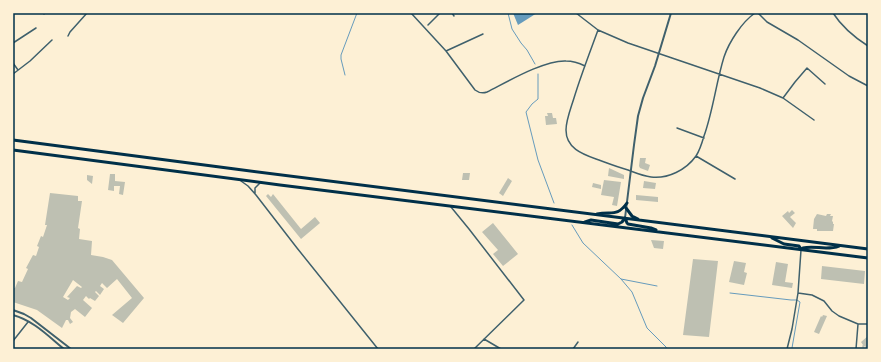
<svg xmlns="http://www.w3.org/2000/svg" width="881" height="362" font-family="Roboto,sans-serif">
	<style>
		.water { fill: #669bbc }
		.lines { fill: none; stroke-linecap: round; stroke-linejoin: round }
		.stream { stroke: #669bbc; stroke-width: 1 }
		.building { fill: #bec0b2; fill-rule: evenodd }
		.minor { stroke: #3f606c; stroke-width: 1.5 }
		.tertiary { stroke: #3f606c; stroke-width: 2 }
		.trunk { stroke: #003049; stroke-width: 3 }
		.neatline { fill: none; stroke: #003049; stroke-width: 1.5 }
	</style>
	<rect width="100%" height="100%" fill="#fdf0d5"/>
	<path class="water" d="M513 13H537L518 25Z"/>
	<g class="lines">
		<path class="stream" d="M508 13 512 29 521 43 527 50 535 64
			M538 74V99L532 104 526 112 538 160 554 203
			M345 75 341 59V55L357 13
			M572 225 583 243 621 279 657 286
			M621 279 632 292 647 328 666 347 667 349
			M730 293 791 300H797L800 302 792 348"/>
	</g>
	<path class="building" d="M547 113H552L553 118H556L557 124 546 125 545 116H548Z
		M640 158H646L645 163 650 165 648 171 640 168 639 166Z
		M609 168 624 175V179L608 176Z
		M463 173H470L469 180H462Z
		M110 174H115V181L125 182 123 195 119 194 120 186H114V191L108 190Z
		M87 175 93 176 92 184 87 180Z
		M508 178 512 181 503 196 499 193Z
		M604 180 621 182 617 206 612 205 614 197 601 195Z
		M644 181 656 183 655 189 643 188Z
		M593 183 601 185V189L592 187Z
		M50 193 78 196V201H82L78 228 80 229 79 239 92 241 91 255 103 257 112 260 144 298 123 323 112 315 132 298 117 279 107 288 102 283 100 286 104 289 100 295 96 291 95 292 99 296 95 301 90 298 89 299 86 296 83 300 92 308 85 317 75 309 71 312 70 318 73 322 70 324 68 320H66L62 328 37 310 13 302 14 288H15L18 281 22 282 28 269 26 268 33 255 36 256 39 247 37 246 41 236 43 237 47 225H45ZM73 280 82 287 81 288 77 286 67 297 70 298 68 300 63 297Z
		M268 194 271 197 273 194 301 229 315 217 320 223 301 239 266 196Z
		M636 195 658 197V202L636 200Z
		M792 210 795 213 790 217 796 223 793 228 782 216 788 211 789 213Z
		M817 214 826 216 827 214H831L830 216H833L832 221 833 222V224H834L833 231H817V229H813L814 219Z
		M493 223 518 254 503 266 493 254 498 250 482 232Z
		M651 240 664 241 663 249 654 248Z
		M693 259 718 261 709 337 683 335Z
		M734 261 746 263 744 272 747 273 744 285 729 282Z
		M776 262 788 264 785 282 793 283 792 288 772 285Z
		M822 266 865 271 864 284 821 279Z
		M823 315 827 316 819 334 814 332 821 316 822 317Z
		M868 336V346L866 348 865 346 863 348 862 346 863 345 861 342Z"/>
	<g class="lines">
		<path class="minor" d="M411 13 446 51 475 90C479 93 482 94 487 92 507 82 544 60 566 61 573 61 579 63 585 66
			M452 13 454 16
			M576 13 598 30 628 43 760 88 783 98 814 120
			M758 13 767 22 798 40 849 76 868 86
			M833 13C842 27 854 37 868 46
			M44 14V13
			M428 25 440 13
			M598 30C590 52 581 75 574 98 571 108 566 120 566 130 566 148 582 154 596 159 607 163 617 167 628 170 636 173 643 176 651 177 668 179 686 170 696 156 700 150 702 143 704 136 713 111 716 83 724 57 729 42 742 22 755 13
			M68 36 70 32 87 13
			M13 43 36 28
			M446 51 483 34
			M13 63 18 70
			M13 74 30 61 52 40
			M783 98 795 82 807 68 825 84
			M677 128 704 138
			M696 156 735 179
			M241 181 248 186 256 195 297 248 378 349
			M255 193V188L260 183
			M451 207 469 229 524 300 474 349
			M798 293 812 295 824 301 832 311 839 316 858 324H868
			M484 339 501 349
			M13 341 28 322
			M573 349 578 342
			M787 349 792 329 798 293 801 250
			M856 349 858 324"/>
		<path class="tertiary" d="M625 218 634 145 638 116 643 98 655 66 671 13
			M13 310 24 314 31 318 71 349
			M13 315C34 321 47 335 64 349"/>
		<path class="trunk" d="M13 140 235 169 868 249
			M13 150 280 185 868 258
			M626 208 632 216 638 219
			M597 214C612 211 617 217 627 203
			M625 218 627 223 628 224 651 228 656 230
			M585 222 591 220 618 224 622 222 625 218
			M772 238 784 244 799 246 801 249
			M803 248C815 245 826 251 839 246"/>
	</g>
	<rect width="881" height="362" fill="none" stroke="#fdf0d5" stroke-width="28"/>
	<rect x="14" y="14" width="853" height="334" class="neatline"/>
</svg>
